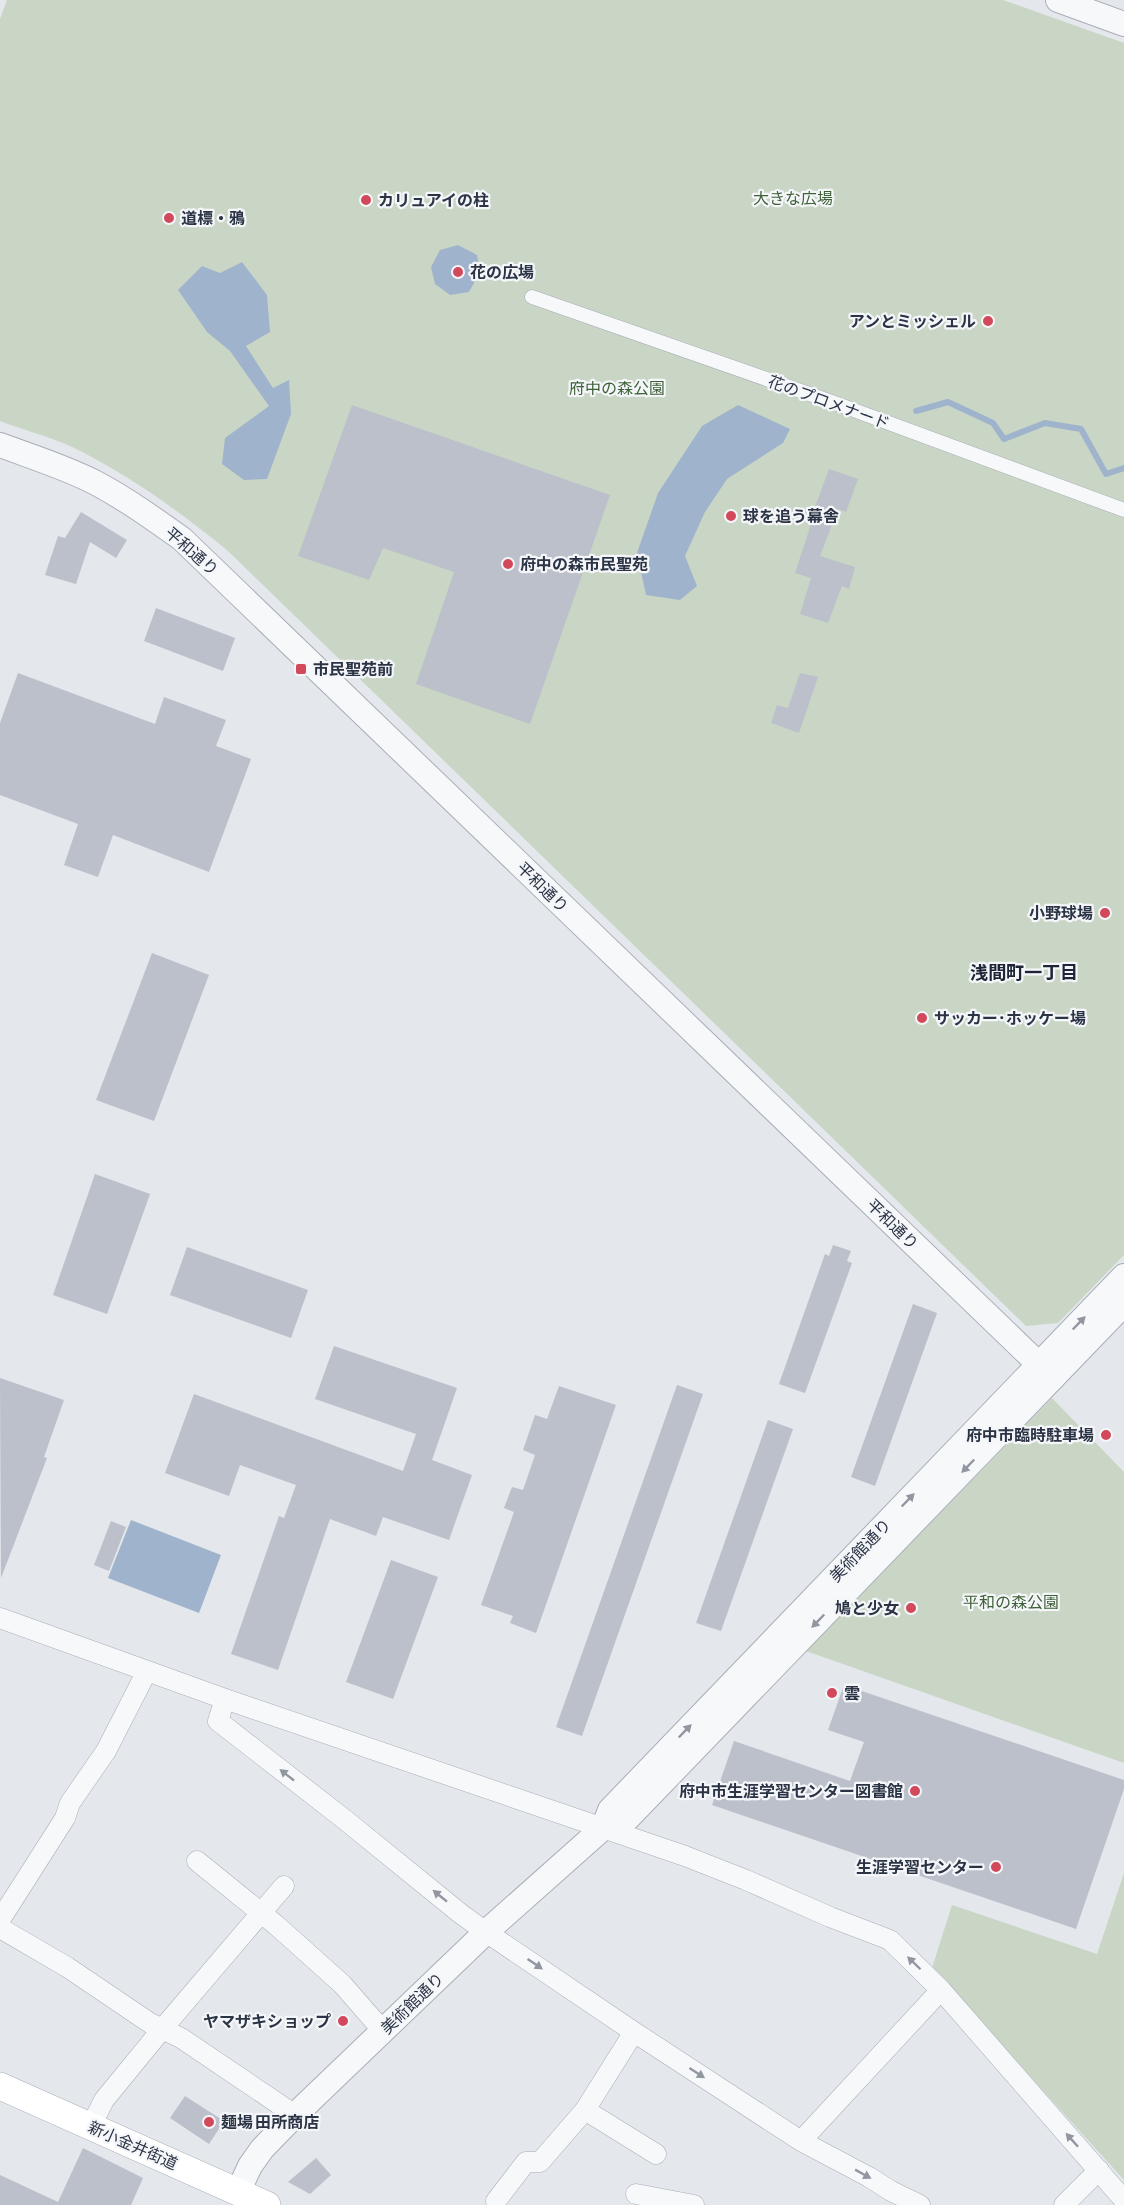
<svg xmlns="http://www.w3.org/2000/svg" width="1124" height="2205" font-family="'Asap Condensed','Noto Sans JP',sans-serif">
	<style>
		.green { fill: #c9d6c5 }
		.water { fill: #9fb4cc }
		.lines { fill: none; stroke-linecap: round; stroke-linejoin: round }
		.stream { stroke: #9fb4cc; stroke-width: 6 }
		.building { fill: #bbc0ca }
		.pedestrian-casing { stroke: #a9aeb7; stroke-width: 15 }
		.minor-casing { stroke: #a9aeb7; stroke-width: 21 }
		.tertiary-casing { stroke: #a9aeb7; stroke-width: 26 }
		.secondary-casing { stroke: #a9aeb7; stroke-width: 28 }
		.pedestrian { stroke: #f7f8fa; stroke-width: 14 }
		.minor { stroke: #f7f8fa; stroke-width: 20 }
		.tertiary { stroke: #f7f8fa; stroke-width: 24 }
		.secondary { stroke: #fff; stroke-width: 27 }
		.oneway { fill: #9196a0 }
		.poi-dot { fill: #d1495b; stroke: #f4f6f9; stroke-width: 2 }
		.labels { text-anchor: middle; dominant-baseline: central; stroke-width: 4.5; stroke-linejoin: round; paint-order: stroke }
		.park-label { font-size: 16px; fill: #3f6138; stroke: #f4f6f9 }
		.poi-label { font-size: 16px; font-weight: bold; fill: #2b3445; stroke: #f4f6f9; text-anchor: start }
		.street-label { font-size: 16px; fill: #2b3445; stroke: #f4f6f9 }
		.neighbourhood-label { font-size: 18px; font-weight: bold; fill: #1d2536; stroke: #f4f6f9 }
	</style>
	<rect width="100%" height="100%" fill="#e4e7ec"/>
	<path class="green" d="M7 0H1003L1124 43V1255L1058 1323 1026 1326 228 551C182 513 125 472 70 446 48 436 23 430 0 421V19Z
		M1052 1398 1124 1472V1763L806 1651Z
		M1124 1873V2180L932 1968 952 1905 1097 1954Z"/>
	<path class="water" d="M458 245 477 255 480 272 469 292 450 295 435 284 431 267 440 250Z
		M242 262 267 295 270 332 246 346 273 388 289 380 291 414 267 479 244 480 222 464 225 438 269 406 230 351 207 332 178 290 202 266 220 273Z
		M738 405 790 429 783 443 727 479 705 512 685 556 697 586 680 600 646 595 637 553 658 493 702 426Z
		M131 1520 221 1555 199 1613 108 1578Z"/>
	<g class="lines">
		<path class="stream" d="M916 411 948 402 993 423 1004 439 1045 423 1081 429 1106 474 1124 468"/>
	</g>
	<path class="building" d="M352 405 610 495 530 724 416 684 454 572 383 548 369 580 298 556Z
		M829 469 858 479 846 512 838 509 820 556 855 567 849 589 842 586 828 623 800 614 811 578 795 573 811 524 809 523Z
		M81 512 127 540 116 558 90 542 76 584 45 575 58 536 65 538Z
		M156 608 235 638 223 671 144 641Z
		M18 673 155 724 164 697 226 720 216 746 251 759 209 872 113 835 98 877 64 865 78 824 0 795V723Z
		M800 673 818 677 799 733 771 723 777 705 788 708Z
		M152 953 209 975 154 1121 96 1100Z
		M95 1174 150 1194 107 1314 53 1295Z
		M833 1245 851 1251 847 1261 852 1263 805 1393 779 1384 825 1254 829 1256Z
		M187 1247 308 1290 291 1338 170 1295Z
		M913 1304 937 1313 875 1486 851 1477Z
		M334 1346 457 1388 432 1460 472 1475 449 1540 383 1517 376 1536 330 1519 278 1670 231 1654 279 1516 284 1518 296 1485 240 1465 229 1496 165 1473 194 1394 403 1471 416 1434 315 1399Z
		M0 1378 64 1400 44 1457 47 1458 1 1578Z
		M677 1385 703 1394 582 1736 556 1727Z
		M559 1386 616 1405 536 1633 510 1623 513 1616 481 1605 514 1512 504 1508 512 1487 523 1490 535 1455 523 1450 535 1415 547 1419Z
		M768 1420 793 1429 721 1631 696 1623Z
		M111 1521 126 1527 109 1571 94 1565Z
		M391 1560 438 1577 393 1699 346 1682Z
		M844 1685 1124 1780V1789L1076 1929 712 1805 734 1741 850 1781 864 1742 828 1730Z
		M185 2096 224 2121 209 2144 170 2118Z
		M83 2148 143 2178 131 2205H0V2175L58 2202Z
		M316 2158 331 2175 310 2194 288 2182Z"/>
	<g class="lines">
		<defs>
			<path id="pedestrian" d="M532 297 832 402 1124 510"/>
			<path id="minor" d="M0 1618 225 1699 603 1828 685 1856 746 1880 830 1917 890 1940 941 1990 1124 2200
				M225 1699 218 1721 344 1819 461 1914 486 1932 634 2032 801 2141 869 2177 891 2191 920 2205
				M197 1861 276 1925 342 1984 383 2031
				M0 1920 65 1818 70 1803 106 1751 147 1671
				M0 1928 67 1967 150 2023 181 2038 295 2115
				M585 2110 656 2154
				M91 2126 104 2100 163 2028 284 1886
				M801 2141 941 1990
				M636 2194 694 2205
				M496 2201 526 2162H540L585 2110 634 2032
				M1064 2205 1099 2170"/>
			<path id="tertiary" d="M1058 0 1124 24
				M0 445C32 457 65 467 96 483 126 499 154 519 182 539L1053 1378
				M603 1828 610 1810 1124 1276
				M238 2192 250 2166 262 2149 295 2115 486 1932 603 1828 628 1818 1124 1304"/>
			<path id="secondary" d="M0 2086 267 2205"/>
		</defs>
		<use href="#pedestrian" class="pedestrian-casing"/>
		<use href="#minor" class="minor-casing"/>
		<use href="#tertiary" class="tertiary-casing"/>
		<use href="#secondary" class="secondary-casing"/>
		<use href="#pedestrian" class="pedestrian"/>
		<use href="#minor" class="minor"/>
		<use href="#tertiary" class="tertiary"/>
		<use href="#secondary" class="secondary"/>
	</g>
	<defs><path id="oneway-solid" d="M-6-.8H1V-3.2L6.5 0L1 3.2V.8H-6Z" transform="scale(1.5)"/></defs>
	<g class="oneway">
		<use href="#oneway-solid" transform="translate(1079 1323) rotate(-46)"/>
		<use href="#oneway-solid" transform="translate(968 1466) rotate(134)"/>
		<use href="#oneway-solid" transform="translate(908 1500) rotate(-46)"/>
		<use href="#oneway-solid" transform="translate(818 1621) rotate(134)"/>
		<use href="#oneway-solid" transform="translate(685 1731) rotate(-46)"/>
		<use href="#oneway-solid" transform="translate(287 1775) rotate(-142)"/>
		<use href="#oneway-solid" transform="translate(440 1896) rotate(-141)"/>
		<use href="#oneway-solid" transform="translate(914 1963) rotate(-136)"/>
		<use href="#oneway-solid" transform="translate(535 1964) rotate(34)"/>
		<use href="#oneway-solid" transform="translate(697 2073) rotate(33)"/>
		<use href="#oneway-solid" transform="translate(1072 2140) rotate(-132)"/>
		<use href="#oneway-solid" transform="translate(863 2174) rotate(29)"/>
	</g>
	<g class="poi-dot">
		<circle cx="366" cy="200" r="6"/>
		<circle cx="169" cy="218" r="6"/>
		<circle cx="458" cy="272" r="6"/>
		<circle cx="988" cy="321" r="6"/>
		<circle cx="731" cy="516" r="6"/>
		<circle cx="508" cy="564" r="6"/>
		<rect x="295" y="663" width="12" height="12" rx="3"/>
		<circle cx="1105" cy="913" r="6"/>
		<circle cx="922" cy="1018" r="6"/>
		<circle cx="1106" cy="1435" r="6"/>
		<circle cx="911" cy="1608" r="6"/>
		<circle cx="832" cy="1693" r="6"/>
		<circle cx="915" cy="1791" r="6"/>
		<circle cx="996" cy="1867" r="6"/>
		<circle cx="343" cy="2021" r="6"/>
		<circle cx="209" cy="2122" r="6"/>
	</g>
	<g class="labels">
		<g class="park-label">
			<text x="793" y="198">大きな広場</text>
			<text x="617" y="388">府中の森公園</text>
			<text x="1011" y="1602">平和の森公園</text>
		</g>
		<g class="poi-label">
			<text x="378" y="200">カリュアイの柱</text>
			<text x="181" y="218">道標・鴉</text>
			<text x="470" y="272">花の広場</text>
			<text x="976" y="321" text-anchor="end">アンとミッシェル</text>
			<text x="743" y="516">球を追う幕舎</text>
			<text x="520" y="564">府中の森市民聖苑</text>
			<text x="313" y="669">市民聖苑前</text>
			<text x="1093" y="913" text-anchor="end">小野球場</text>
			<text x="934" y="1018">サッカー･ホッケー場</text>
			<text x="1094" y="1435" text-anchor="end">府中市臨時駐車場</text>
			<text x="899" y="1608" text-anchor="end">鳩と少女</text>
			<text x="844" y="1693">雲</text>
			<text x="903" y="1791" text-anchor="end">府中市生涯学習センター図書館</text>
			<text x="984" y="1867" text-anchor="end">生涯学習センター</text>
			<text x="331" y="2021" text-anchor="end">ヤマザキショップ</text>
			<text x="221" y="2122">麺場 田所商店</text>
		</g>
		<g class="street-label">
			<text transform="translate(829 402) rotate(20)">花のプロメナード</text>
			<text transform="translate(192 551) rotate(41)">平和通り</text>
			<text transform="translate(543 887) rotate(44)">平和通り</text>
			<text transform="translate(893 1224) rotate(44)">平和通り</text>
			<text transform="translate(860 1550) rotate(-46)">美術館通り</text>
			<text transform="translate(412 2003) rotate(-44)">美術館通り</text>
			<text transform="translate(133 2145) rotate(24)">新小金井街道</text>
		</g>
		<g class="neighbourhood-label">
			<text x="1024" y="972">浅間町一丁目</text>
		</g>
	</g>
</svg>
